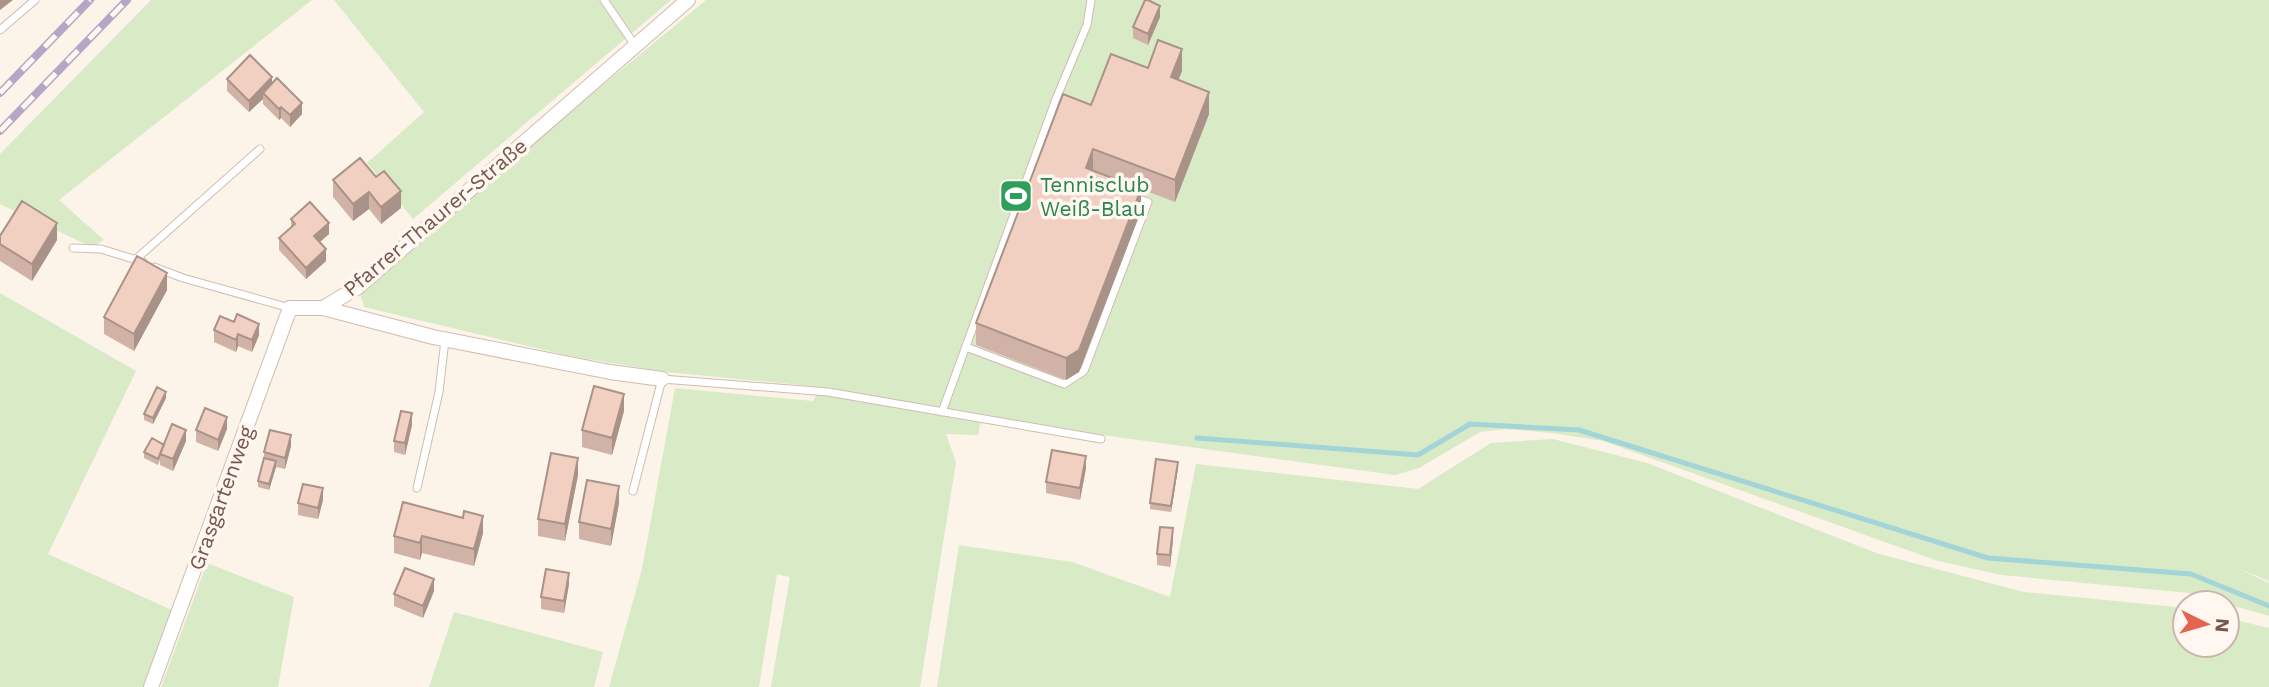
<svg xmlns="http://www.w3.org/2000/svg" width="2269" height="687" font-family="'Work Sans',sans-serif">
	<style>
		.green { fill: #d9eac7 }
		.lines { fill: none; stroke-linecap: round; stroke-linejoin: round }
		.stream { stroke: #a3d5d8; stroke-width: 5 }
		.service-casing { stroke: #d1bcb1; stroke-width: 9 }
		.minor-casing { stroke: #d1bcb1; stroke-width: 16 }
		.service { stroke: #fff; stroke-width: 7 }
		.minor { stroke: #fff; stroke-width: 14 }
		.rail-casing { stroke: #b5a6c7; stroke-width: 8 }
		.rail { stroke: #fff7f0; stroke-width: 5; stroke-dasharray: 16; stroke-linecap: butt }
		.wall { fill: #d0b3a6 }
		.shaded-wall { fill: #a99287 }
		.building { fill: #f2d0c1; stroke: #a99287; stroke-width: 2 }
		.labels { text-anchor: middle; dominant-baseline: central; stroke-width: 7; stroke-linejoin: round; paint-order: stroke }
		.leisure-label { font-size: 21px; fill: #27864d; stroke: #fff7f0; text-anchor: start }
		.street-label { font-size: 21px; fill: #77584c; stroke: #fff7f0 }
	</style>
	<rect width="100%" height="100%" fill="#fcf3e9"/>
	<path class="green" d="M151 0H312L59 200 104 240 92 247 0 204V154Z
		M334 0H671L413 219 367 163 424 112Z
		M706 0H2269V581L2235 567 2269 583V616L2189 593 2002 575 1938 561 1603 441 1552 433 1505 429 1480 432 1419 468 1395 475 1087 433 982 416 978 435 946 434 956 462 920 687H771L790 577 777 574 759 687H609L642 569 675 388 813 401 822 387 666 372 570 356 364 307 358 287Z
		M0 293 136 371 48 554 174 611 146 687H0Z
		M1553 439 1647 463 1879 554 2024 592 2185 608V645H2227V618L2269 628V687H937L959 545 1072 562 1170 597 1196 464 1418 489 1491 443Z
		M207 563 294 597 278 687H161Z
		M454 612 603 652 594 687H429Z"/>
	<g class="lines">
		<path class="stream" d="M1197 438 1418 455 1470 424 1579 430 1988 558 2191 574 2269 606"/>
		<defs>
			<path id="service" d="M604 0 634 44
				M0 30 35 0
				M73 248 101 249 143 262
				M135 260 260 149
				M154 267 183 278 290 308
				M966 347 1064 384 1084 371 1148 202 1135 198
				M942 412 1056 99 1087 25 1091 0
				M417 488 439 392 445 340
				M633 491 662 379 828 392 1101 439"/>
			<path id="minor" d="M323 308 433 337 610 372 662 379
				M151 687 290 308H323L358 287 688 0"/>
		</defs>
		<use href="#service" class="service-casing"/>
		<use href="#minor" class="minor-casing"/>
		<use href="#service" class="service"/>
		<use href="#minor" class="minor"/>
		<defs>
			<path id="rail" d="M0 93 90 0
				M0 131 127 0"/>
		</defs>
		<use href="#rail" class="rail-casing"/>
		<use href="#rail" class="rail"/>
	</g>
	<path class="wall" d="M1160 17 1148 45 1133 38V27Z
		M1148 68 1182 71 1178 80 1209 114 1175 202 1141 189V211L1079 372 1066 380 976 345V323L1091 105Z
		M227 79 272 83 302 114 290 127 281 118 279 120 263 104V99L249 112 227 91Z
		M360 158 401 208 381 224 369 209 353 221 333 197V180Z
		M291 219 329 234 320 242 326 261 306 279 279 250V238L291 228Z
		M0 236 57 240 32 281 0 261Z
		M167 290 134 351 104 334V317Z
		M214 330 259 335 252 352 238 346 236 352 214 342Z
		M166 398 153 424 144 420V414Z
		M624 411 612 455 582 447V430Z
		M412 425 405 455 394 452V441Z
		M227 429 218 451 196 442V430Z
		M186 441 173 471 160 465V460L158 465 144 458V452L164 445Z
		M291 446 285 469 276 467 269 490 258 487V481L264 458V452Z
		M1086 468 1080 500 1046 493V482Z
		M1178 468 1171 512 1150 509V503Z
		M578 475 565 541 538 536V519Z
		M323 500 318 519 298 515V503Z
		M619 503 611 546 579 539V522Z
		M483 533 474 566 422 553 420 560 394 553V536Z
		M1173 539 1170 567 1157 565V554Z
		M569 584 564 613 541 609V597Z
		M434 591 423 618 394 606V594Z"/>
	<path class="shaded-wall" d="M0 0H13L0 10Z
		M1160 6V17L1148 45V34Z
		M1182 49V71L1171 99V77Z
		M272 77V89L263 93V99L249 112V101Z
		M1209 92V114L1175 202V180Z
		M302 103V114L290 127V115Z
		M281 107V118L279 120V109Z
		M1093 149V170L1086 168Z
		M1141 189V211L1079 372 1066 380V358Z
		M401 191V208L381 224V207Z
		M369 192V209L353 221V204Z
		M57 223V240L32 281V264Z
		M329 223V234L314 247V236Z
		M326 249V261L306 279V268Z
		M167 273V290L134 351V334Z
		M259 324V335L252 352V340Z
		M238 334V346L236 352V340Z
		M166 392V398L153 424V418Z
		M624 394V411L612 455V438Z
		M412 413V425L405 455V443Z
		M227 417V429L218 451V440Z
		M186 430V441L173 471V459Z
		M291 435V446L285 469V458Z
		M1086 456V468L1080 500V488Z
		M578 458V475L565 541V524Z
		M276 461V467L269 490V484Z
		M1178 462V468L1171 512V506Z
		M619 486V503L611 546V529Z
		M323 488V500L318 519V508Z
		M483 516V533L474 566V549Z
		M1173 528V539L1170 567V555Z
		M422 536V553L420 560V543Z
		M569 573V584L564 613V601Z
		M434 579V591L423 618V606Z"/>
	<path class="building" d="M1145 0H1148L1160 6 1148 34 1133 27Z
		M1158 40 1182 49 1171 77 1209 92 1175 180 1093 149 1086 168 1141 189 1079 350 1066 358 976 323 1063 94 1091 105 1111 54 1148 68Z
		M250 55 272 77 249 101 227 79Z
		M277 78 302 103 290 115 281 107 279 109 263 93Z
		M360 158 376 177 384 171 401 191 381 207 369 192 353 204 333 180Z
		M22 201 57 223 32 264 0 244V236Z
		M310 202 329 223 314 236 326 249 306 268 279 238 295 224 291 219Z
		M137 256 167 273 134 334 104 317Z
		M237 314 259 324 252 340 238 334 236 340 214 330 220 316 234 322Z
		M594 386 624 394 612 438 582 430Z
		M157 387 166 392 153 418 144 414Z
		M205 408 227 417 218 440 196 430Z
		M401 411 412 413 405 443 394 441Z
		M172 424 186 430 173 459 160 454Z
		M270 430 291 435 285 458 264 452Z
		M152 438 164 445 158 459 144 452Z
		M1052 450 1086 456 1080 488 1046 482Z
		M551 453 578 458 565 524 538 519Z
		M264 458 276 461 269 484 258 481Z
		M1156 459 1178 462 1171 506 1150 503Z
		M587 480 619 486 611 529 579 522Z
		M303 484 323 488 318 508 298 503Z
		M403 502 463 518 464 511 483 516 474 549 422 536 420 543 394 536Z
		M1160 527 1173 528 1170 555 1157 554Z
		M405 568 434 579 423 606 394 594Z
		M546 569 569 573 564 601 541 597Z"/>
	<defs>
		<symbol id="stadium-square" viewBox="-11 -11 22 22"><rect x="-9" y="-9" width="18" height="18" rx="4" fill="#2e9e5b" stroke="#fff7f0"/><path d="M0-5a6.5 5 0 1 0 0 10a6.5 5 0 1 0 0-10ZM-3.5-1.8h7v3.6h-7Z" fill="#fff"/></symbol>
	</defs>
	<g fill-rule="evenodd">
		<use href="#stadium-square" x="997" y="177" width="38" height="38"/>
	</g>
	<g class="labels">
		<g class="leisure-label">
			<text x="1040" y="184">Tennisclub<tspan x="1040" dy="24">Weiß-Blau</tspan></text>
		</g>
		<g class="street-label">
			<text transform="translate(435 217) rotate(-40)">Pfarrer-Thaurer-Straße</text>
			<text transform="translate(221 498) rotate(-70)">Grasgartenweg</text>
		</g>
	</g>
	<g transform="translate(2206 624) rotate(95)"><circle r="33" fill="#fff7f0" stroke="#c9b7ae" stroke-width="2"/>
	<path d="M0-5L12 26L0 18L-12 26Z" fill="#e46450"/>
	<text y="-10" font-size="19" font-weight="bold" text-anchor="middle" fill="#77584c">N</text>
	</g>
</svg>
